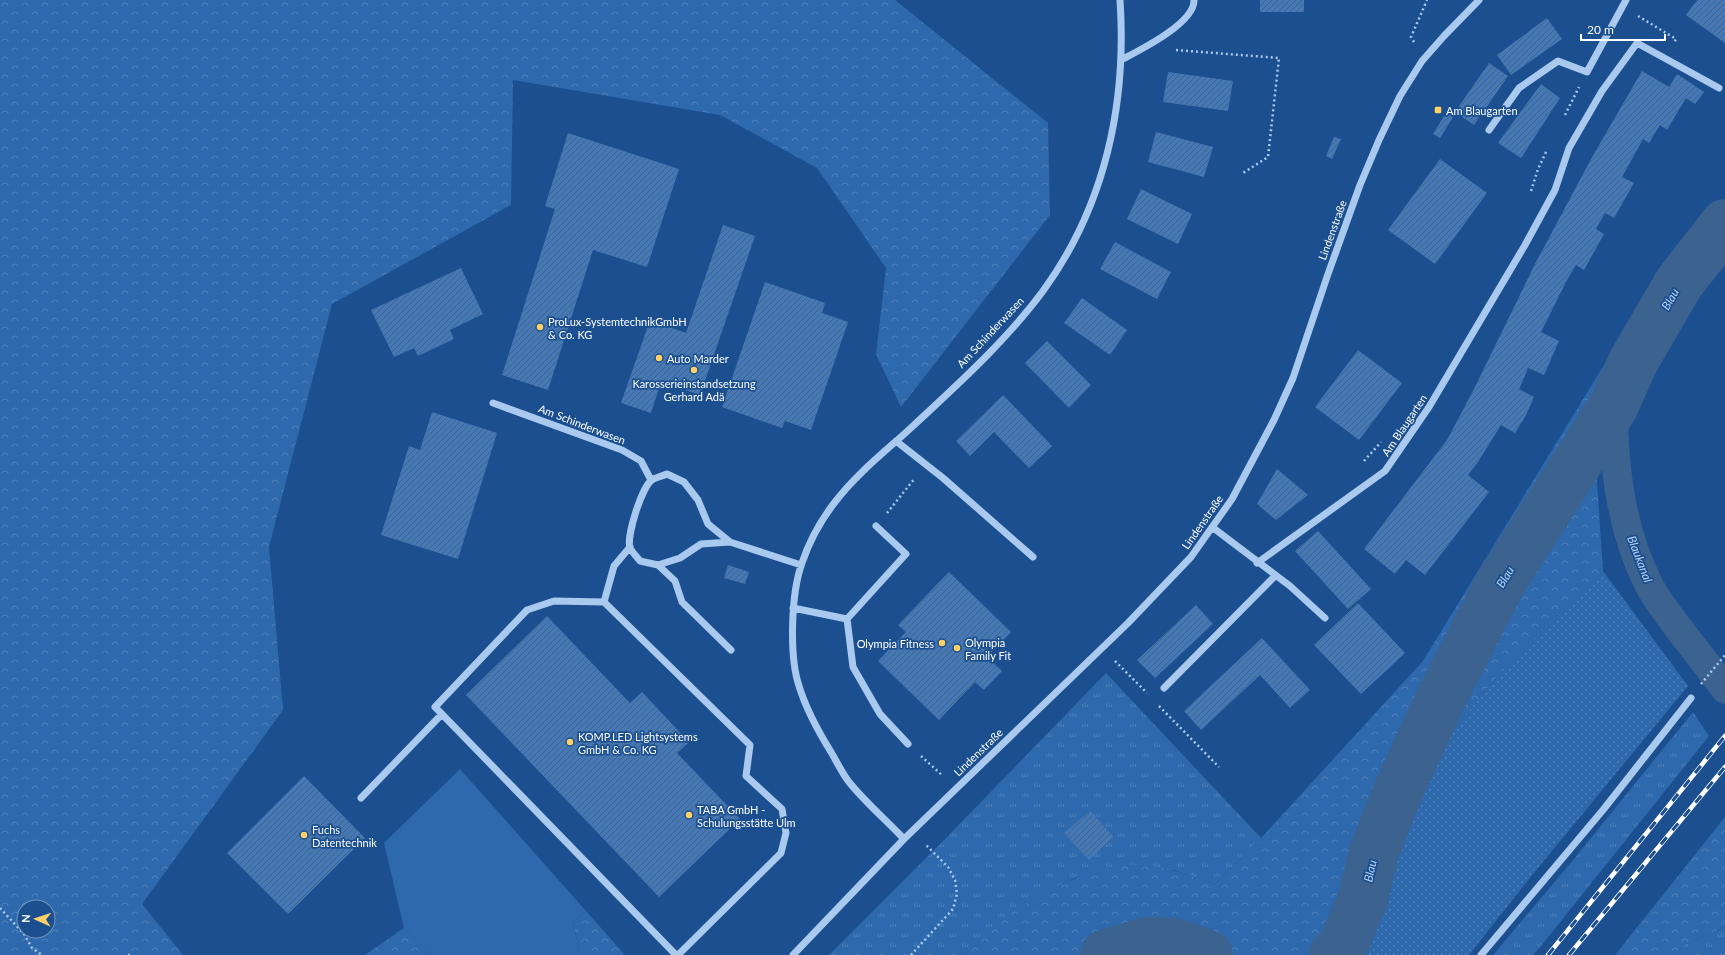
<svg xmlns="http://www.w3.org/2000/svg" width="1725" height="955" font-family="Lato,sans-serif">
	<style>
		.grass { fill: url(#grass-tufts) }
		.forest { fill: url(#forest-crowns); fill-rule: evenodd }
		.park { fill: #2e69ad }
		.garden { fill: url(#garden-dots) }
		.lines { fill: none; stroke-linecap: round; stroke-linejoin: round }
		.canal { stroke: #3c6290; stroke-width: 29 }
		.river { stroke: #3c6290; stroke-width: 50 }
		.building { fill: url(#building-hatch) }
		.path { stroke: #a9c9ee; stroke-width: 2.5; stroke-dasharray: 2 3; stroke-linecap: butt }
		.minor { stroke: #a9c9ee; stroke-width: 7 }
		.rail-casing { stroke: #fff; stroke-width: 4.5 }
		.rail { stroke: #1b4f8f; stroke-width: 3; stroke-dasharray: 9; stroke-linecap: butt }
		.poi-dot { fill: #ffd166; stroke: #1b4f8f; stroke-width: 1.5 }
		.labels { text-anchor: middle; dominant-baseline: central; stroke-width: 3.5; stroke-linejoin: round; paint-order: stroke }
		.poi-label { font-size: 11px; fill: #fff; stroke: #1b4f8f; text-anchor: start }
		.street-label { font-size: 11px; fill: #fff; stroke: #1b4f8f }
		.water-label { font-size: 12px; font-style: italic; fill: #b5d3f5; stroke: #1b4f8f }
	</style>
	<defs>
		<pattern id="grass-tufts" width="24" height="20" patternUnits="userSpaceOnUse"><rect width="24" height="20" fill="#2e69ad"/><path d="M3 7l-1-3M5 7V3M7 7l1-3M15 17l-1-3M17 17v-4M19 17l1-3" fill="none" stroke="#4d80b9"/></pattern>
		<pattern id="forest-crowns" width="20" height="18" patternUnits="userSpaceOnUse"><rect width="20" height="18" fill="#2e69ad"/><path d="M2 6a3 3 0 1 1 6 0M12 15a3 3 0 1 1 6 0" fill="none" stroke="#4d80b9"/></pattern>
		<pattern id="garden-dots" width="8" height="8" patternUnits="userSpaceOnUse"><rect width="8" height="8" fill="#2e69ad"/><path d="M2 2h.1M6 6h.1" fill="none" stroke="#4d80b9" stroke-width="1.8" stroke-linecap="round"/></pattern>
		<pattern id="building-hatch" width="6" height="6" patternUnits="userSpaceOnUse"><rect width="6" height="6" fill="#4478b7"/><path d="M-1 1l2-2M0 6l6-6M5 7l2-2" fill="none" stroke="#486282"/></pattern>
	</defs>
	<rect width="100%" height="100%" fill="#1b4f8f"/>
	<path class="grass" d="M1106 673 1261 838 1215 884 1174 870 1075 878 1051 890 1006 918 966 955H829L951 833Z
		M1693 712 1709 736 1541 946 1533 955H1493L1574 859Z
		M1725 927V955H1676L1683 945Z"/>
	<path class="forest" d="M0 0H895L1048 123 1050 215 901 407 876 354 886 268 817 168 720 115 513 80 511 205 332 304 269 547 283 710 142 904 183 955H0ZM24 907H48V931H24Z
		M1653 288 1594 436 1603 571C1545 627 1486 681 1441 749 1432 763 1421 777 1414 792 1390 843 1380 901 1368 955H966C979 943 992 928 1006 917 1042 891 1096 864 1141 865 1167 866 1191 876 1215 884L1261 838 1423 661 1615 347Z
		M1725 817V927L1683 945 1676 955H1615Z
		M586 911 625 955H580L573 922Z
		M404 928 432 955H359H365Z"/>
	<path class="park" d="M460 769 586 911 573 922 580 955H432L404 928 384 843Z"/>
	<path class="garden" d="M1603 571 1688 686 1533 874 1469 955H1368C1380 901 1390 843 1414 792 1421 777 1432 763 1441 749 1486 681 1545 627 1603 571Z"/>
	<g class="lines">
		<path class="canal" d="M1613 407C1614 469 1621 530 1649 585 1658 602 1671 618 1682 633 1697 652 1711 670 1725 689"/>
		<path class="river" d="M1105 955 1147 942 1175 943 1208 955
			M1334 955 1344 943 1363 899 1374 852 1397 794 1440 700 1501 582 1613 407 1633 362 1679 283 1725 224"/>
	</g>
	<path class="building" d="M1260 0H1304V12H1260Z
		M1697 0H1725V43L1686 15Z
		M1547 18 1562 39 1511 75 1497 55Z
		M1489 63 1508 76 1474 125 1455 112Z
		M1642 71 1669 87 1677 74 1704 92 1695 104 1686 98 1667 130 1660 125 1649 143 1643 139 1622 177 1634 183 1614 218 1605 213 1596 229 1604 234 1584 270 1576 265 1567 280 1541 332 1559 341 1544 375 1528 368 1524 378 1519 389 1534 397 1526 415 1515 433 1501 425 1478 462 1468 475 1489 492 1425 575 1406 560 1395 574 1364 549 1447 440 1474 389 1535 264 1591 159Z
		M1168 72 1233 81 1228 111 1163 102Z
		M1541 84 1560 98 1521 158 1498 143Z
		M1446 113 1453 117 1440 138 1433 134Z
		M1156 132 1213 147 1204 177 1148 162Z
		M568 133 679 169 647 267 593 250 548 390 502 375 555 209 545 206Z
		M1334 137 1341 139 1332 159 1326 156Z
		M1440 159 1487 193 1435 264 1388 230Z
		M1141 189 1192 214 1178 244 1127 219Z
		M723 225 755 236 700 395 661 382 651 413 621 403 650 320 686 333Z
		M1115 242 1171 272 1157 299 1100 269Z
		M461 268 483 314 450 330 454 339 418 356 414 348 394 357 371 310Z
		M765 282 825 303 822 313 848 322 811 430 785 421 782 428 722 407Z
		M1082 298 1127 330 1110 355 1064 323Z
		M1047 341 1091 385 1069 408 1025 363Z
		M1358 350 1402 383 1359 440 1315 407Z
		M1003 395 1052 446 1029 468 994 432 970 456 956 441Z
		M432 412 497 433 458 559 381 535 409 446 420 450Z
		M1277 469 1308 495 1276 520 1257 504Z
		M1318 531 1371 589 1348 609 1295 551Z
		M728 565 749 572 745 584 724 578Z
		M949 572 1011 632 987 657 1002 671 984 690 975 682 939 720 878 661 906 632 898 625Z
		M1358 603 1405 653 1361 694 1314 645Z
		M1196 605 1213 624 1155 678 1137 660Z
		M547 616 630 703 642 692 689 742 677 753 740 819 659 897 466 695Z
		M1262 638 1310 690 1290 708 1260 675 1201 730 1184 711Z
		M304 776 365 838 288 914 227 853Z
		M1090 811 1114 837 1089 860 1064 833Z"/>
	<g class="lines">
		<path class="path" d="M1638 16 1676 39 1674 43
			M1414 42 1411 37 1427 0
			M1176 50 1279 58 1268 157 1243 173
			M1565 115 1579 87
			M1531 191 1538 169 1547 150
			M1364 461 1381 442
			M887 513 915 478
			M1115 661 1147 693
			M1701 684 1725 655
			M1159 706 1219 767
			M921 756 943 776
			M0 908 24 934 32 948 42 955
			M128 955H133
			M911 955 953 909 957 894 955 880 948 867 925 844"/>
		<path class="minor" d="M1121 60C1140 50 1195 23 1194 0
			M1489 130 1519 88 1558 61 1587 72 1626 0
			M493 403 622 450 641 461 651 480
			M896 441 943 478 1033 557
			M1212 527 1290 586 1325 618
			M730 542 701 544 680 558 658 565 640 561C637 557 632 552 630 548 626 537 642 486 652 480 656 477 663 476 667 474L684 482 698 500 708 524 730 542 801 565
			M1257 563 1385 471 1429 407 1525 245 1555 190 1569 148 1602 91 1637 43 1719 88
			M658 565 675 581 682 602 731 650
			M604 602 614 566 630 547
			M793 608 847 619 906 554 876 526
			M847 619 853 667 880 714 908 744
			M1164 688 1275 576
			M361 798 442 714
			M904 839C886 820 865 802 849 782 842 773 837 762 831 752 818 731 806 709 799 686 789 656 791 593 802 563 809 542 821 520 835 502 857 473 886 451 913 426 958 384 1006 341 1043 291 1105 206 1127 104 1120 0
			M676 955 435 707 527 610 554 601 604 602 750 745 746 776 782 809 786 833 781 853 678 955
			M793 955 904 839 1128 623 1191 557 1232 499 1274 420 1293 378 1328 274 1360 185 1379 140 1400 96 1422 61 1444 36 1479 0
			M1481 955 1603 810 1691 698"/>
		<defs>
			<path id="rail" d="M1548 955 1725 736
				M1569 955 1725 767"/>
		</defs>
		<use href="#rail" class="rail-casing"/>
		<use href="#rail" class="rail"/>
	</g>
	<g class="poi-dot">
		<rect x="1434" y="106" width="8" height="8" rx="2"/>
		<circle cx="540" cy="327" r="4"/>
		<circle cx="659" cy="358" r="4"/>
		<circle cx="694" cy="370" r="4"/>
		<circle cx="942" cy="643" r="4"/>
		<circle cx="957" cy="648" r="4"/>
		<circle cx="570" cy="742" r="4"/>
		<circle cx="689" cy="815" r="4"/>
		<circle cx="304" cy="835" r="4"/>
	</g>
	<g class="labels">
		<g class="poi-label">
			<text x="1446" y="110">Am Blaugarten</text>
			<text x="548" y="321">ProLux-SystemtechnikGmbH<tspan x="548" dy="13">&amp; Co. KG</tspan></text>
			<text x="667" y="358">Auto Marder</text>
			<text x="694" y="383" text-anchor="middle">Karosserieinstandsetzung<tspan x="694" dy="13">Gerhard Adä</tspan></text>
			<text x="965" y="642">Olympia<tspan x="965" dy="13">Family Fit</tspan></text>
			<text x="934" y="643" text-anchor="end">Olympia Fitness</text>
			<text x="578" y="736">KOMP.LED Lightsystems<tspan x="578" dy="13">GmbH &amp; Co. KG</tspan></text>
			<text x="697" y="809">TABA GmbH -<tspan x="697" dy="13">Schulungsstätte Ulm</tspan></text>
			<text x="312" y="829">Fuchs<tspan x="312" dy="13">Datentechnik</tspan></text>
		</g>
		<g class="street-label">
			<text transform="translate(1332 230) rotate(-70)">Lindenstraße</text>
			<text transform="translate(990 332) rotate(-47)">Am Schinderwasen</text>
			<text transform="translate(582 424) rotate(21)">Am Schinderwasen</text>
			<text transform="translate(1404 425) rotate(-56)">Am Blaugarten</text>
			<text transform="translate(1202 522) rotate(-55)">Lindenstraße</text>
			<text transform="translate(978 752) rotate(-44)">Lindenstraße</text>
		</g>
		<g class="water-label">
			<text transform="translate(1670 299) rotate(-60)">Blau</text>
			<text transform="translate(1640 559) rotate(69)">Blaukanal</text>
			<text transform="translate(1505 577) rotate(-59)">Blau</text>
			<text transform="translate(1370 871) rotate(-77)">Blau</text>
		</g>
	</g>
	<g transform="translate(36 919) rotate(273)"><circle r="19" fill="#1b4f8f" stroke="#7695bc"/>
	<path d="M0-3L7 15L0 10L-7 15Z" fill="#ffd166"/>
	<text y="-6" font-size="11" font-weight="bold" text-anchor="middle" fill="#ffffff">N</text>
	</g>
	<path d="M1581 34v6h84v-6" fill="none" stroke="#ffffff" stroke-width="2"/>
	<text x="1587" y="34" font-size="12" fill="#ffffff" stroke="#1b4f8f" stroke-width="3" paint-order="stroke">20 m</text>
</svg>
